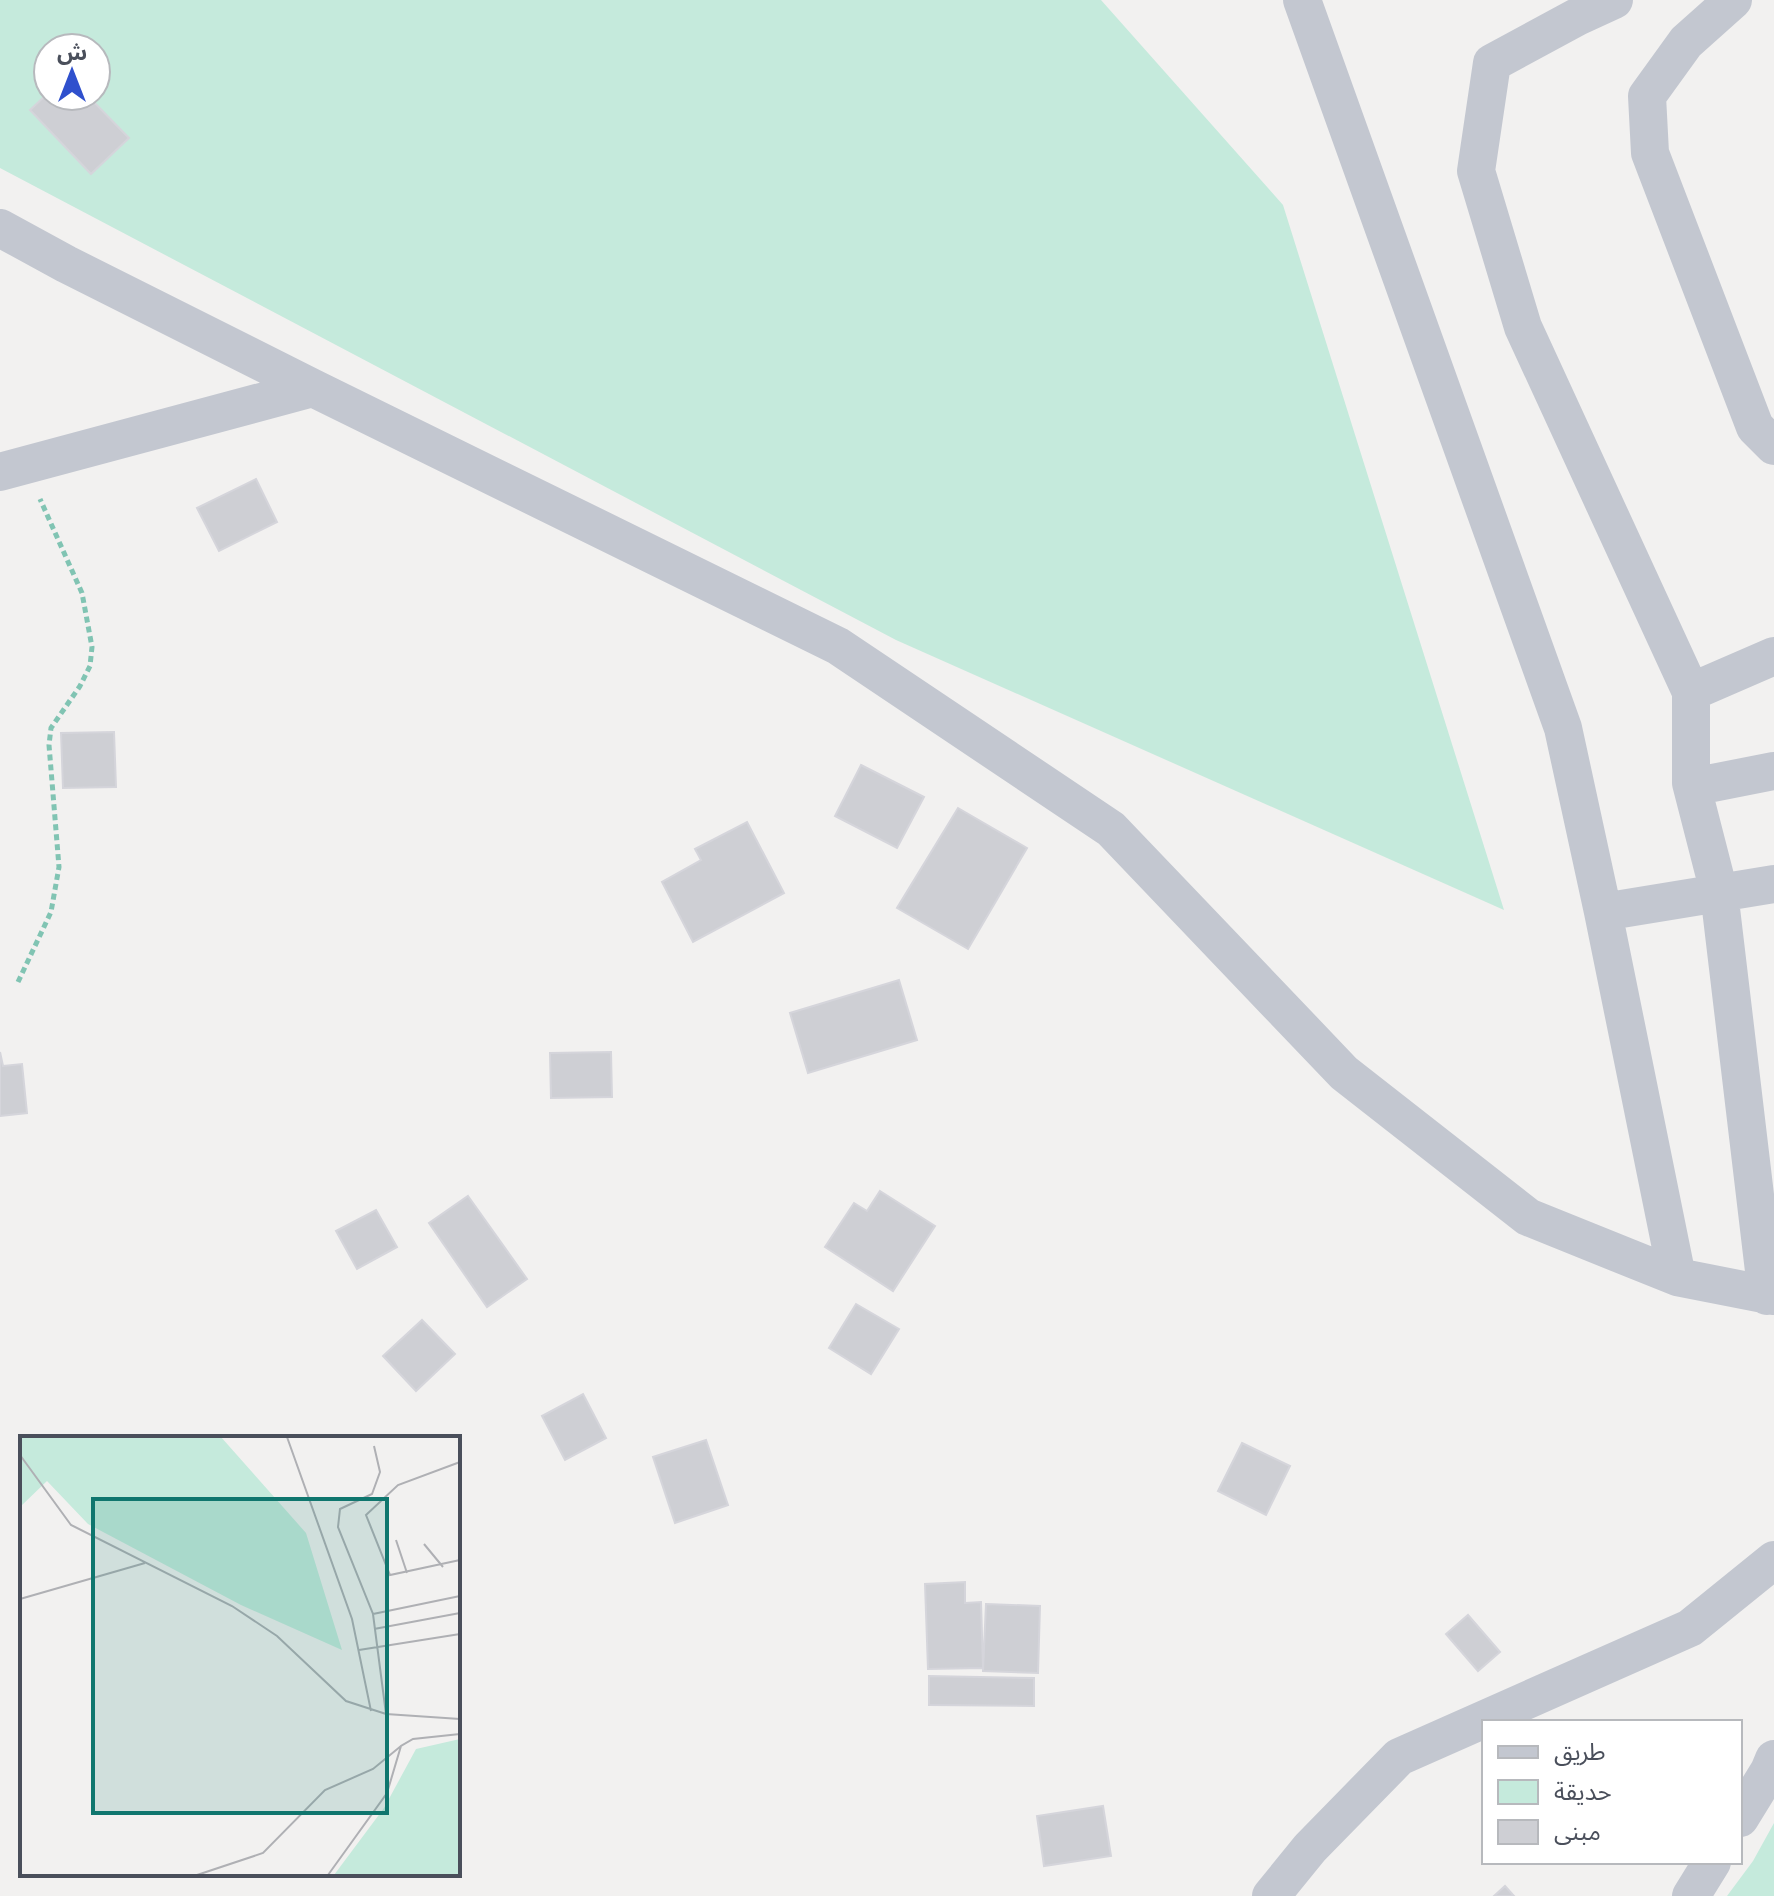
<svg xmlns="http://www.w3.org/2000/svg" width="1774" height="1896" font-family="Roboto,'Noto Sans Arabic',sans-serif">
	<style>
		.green { fill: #c5eadc; fill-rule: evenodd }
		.building { fill: #cecfd4; stroke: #d5d5db; stroke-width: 2 }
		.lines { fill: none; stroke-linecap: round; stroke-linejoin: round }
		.path { stroke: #81c4b3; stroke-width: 5; stroke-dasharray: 6 4; stroke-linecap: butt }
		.minor { stroke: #c3c7d0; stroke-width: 38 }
		.inset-road { fill: none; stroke: #afb0b4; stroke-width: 2 }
		.view { fill: #0f766e; fill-opacity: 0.15; stroke: #0f766e; stroke-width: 4 }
		.inset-edge { fill: none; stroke: #4a4f5b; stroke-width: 4 }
	</style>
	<rect width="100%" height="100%" fill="#f2f1f0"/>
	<path class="green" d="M0 0H1101L1283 205 1504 910 896 640 0 168ZM48 48H96V96H48Z
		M1774 1823V1896H1727L1753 1861Z"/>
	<path class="building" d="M48 93V96H88L129 138 91 174 30 110Z
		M256 479 277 522 219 551 197 508Z
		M114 732 116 787 63 788 61 733Z
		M861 765 924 797 897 848 835 816Z
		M958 808 1027 848 968 949 897 908Z
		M747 822 784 893 693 942 662 882 701 860 695 849Z
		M899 980 917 1040 808 1073 790 1013Z
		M0 1052 3 1066 22 1064 27 1113 0 1116Z
		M611 1052 612 1097 551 1098 550 1053Z
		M880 1191 935 1226 893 1291 825 1247 854 1203 867 1211Z
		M468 1196 527 1279 487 1307 429 1223Z
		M376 1210 397 1247 357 1269 336 1231Z
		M856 1304 899 1329 871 1374 829 1348Z
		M422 1320 455 1354 416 1391 383 1356Z
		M583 1394 606 1438 565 1460 542 1416Z
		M706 1440 728 1505 675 1523 653 1457Z
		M1242 1443 1290 1466 1266 1515 1218 1491Z
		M965 1582V1603L981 1602 983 1668 928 1669 925 1584Z
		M986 1604 1040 1606 1038 1673 983 1671Z
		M1468 1615 1500 1652 1478 1671 1446 1634Z
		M929 1676 1034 1678V1706L929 1705Z
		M1103 1806 1111 1856 1044 1866 1037 1816Z
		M1505 1886 1514 1896H1494Z"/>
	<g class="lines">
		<path class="path" d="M18 982 51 912 59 867 49 745 51 728 80 686 90 666 92 647 82 593 40 499"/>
		<path class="minor" d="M1302 0 1563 728 1603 912 1677 1277
			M1614 0 1577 17 1492 63 1476 171 1523 327 1691 692V783L1719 892 1767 1296
			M1733 0 1686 42 1647 96 1650 153 1755 427 1774 446
			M0 228 66 264 313 388 838 646 1111 829 1344 1073 1528 1217 1677 1277 1774 1296
			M0 472 313 388
			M1691 692 1774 656
			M1692 787 1774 771
			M1603 912 1774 884
			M1740 1818 1769 1771 1774 1759
			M1271 1896 1310 1848 1399 1757 1690 1628 1774 1560
			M1691 1896 1712 1862"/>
	</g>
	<g transform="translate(20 1436)">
		<rect width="440" height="440" fill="#f2f1f0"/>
		<path d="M0 1H201L286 97 322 214 221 169 68 88 27 45 0 71ZM440 303V439H314L364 372 396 313Z" fill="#c5eadc"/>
		<path class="inset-road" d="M267 1 332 183 351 275M354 10 360 36 352 58 320 73 318 91 353 178 366 278M0 19 51 89 212 170 257 200 326 265 366 278 440 283M440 26 378 49 346 79 370 139 440 124M376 104 387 137M404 108 423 131M0 163 125 127M353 178 440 160M354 193 440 177M339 214 440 198M177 439 243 417 305 354 353 333 381 310M308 439 367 357 381 310 393 303 440 298"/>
		<path class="view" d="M73 63H367V377H73Z"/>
		<rect width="440" height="440" class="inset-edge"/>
	</g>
	<rect x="1482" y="1720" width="260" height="144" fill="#ffffff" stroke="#b7b9bd" stroke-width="2"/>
	<rect x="1498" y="1746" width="40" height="12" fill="#c3c7d0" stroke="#b7b9bd" stroke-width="2"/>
	<text x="1554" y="1760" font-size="24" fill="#4a4f5b">طريق</text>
	<rect x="1498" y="1780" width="40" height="24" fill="#c5eadc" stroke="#b7b9bd" stroke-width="2"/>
	<text x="1554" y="1800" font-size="24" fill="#4a4f5b">حديقة</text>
	<rect x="1498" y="1820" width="40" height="24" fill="#cecfd4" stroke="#b7b9bd" stroke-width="2"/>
	<text x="1554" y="1840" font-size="24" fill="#4a4f5b">مبنى</text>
	<g transform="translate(72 72)"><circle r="38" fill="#ffffff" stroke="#b7b9bd" stroke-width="2"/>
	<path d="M0-6L14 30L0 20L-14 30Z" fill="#2f50cd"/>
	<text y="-12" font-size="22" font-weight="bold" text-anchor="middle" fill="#4a4f5b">ش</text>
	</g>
</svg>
